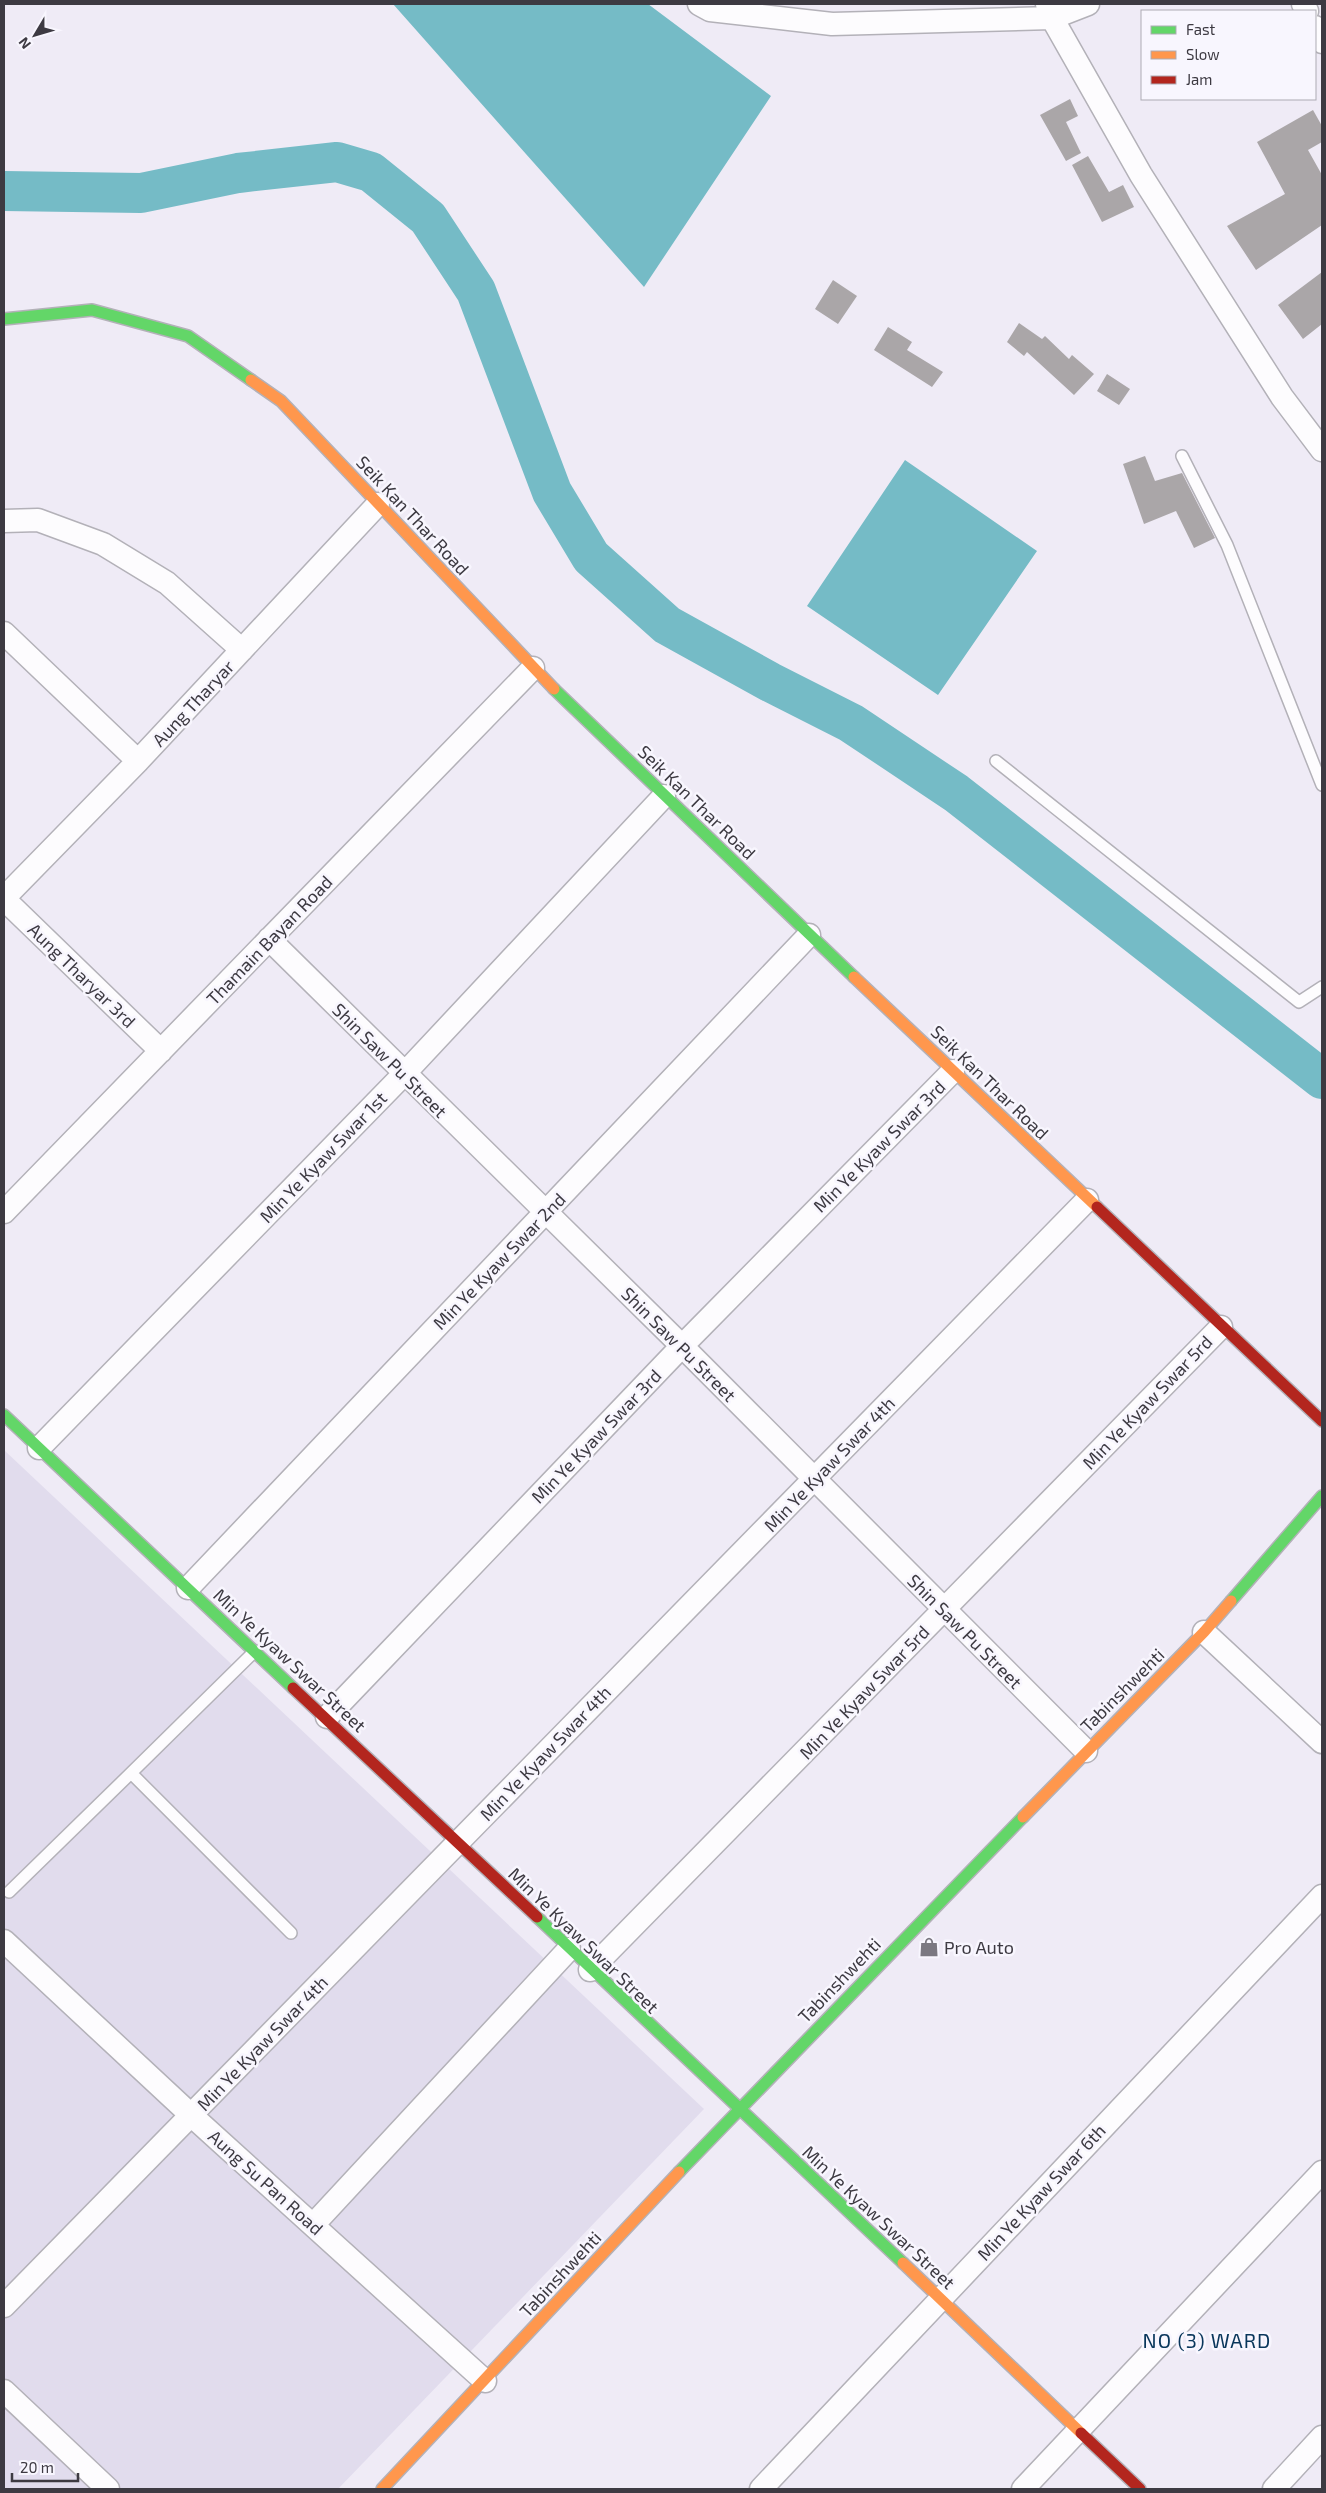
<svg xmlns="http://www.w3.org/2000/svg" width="1326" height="2493" font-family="'Exo 2',sans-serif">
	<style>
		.industrial { fill: #e1dced }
		.water { fill: #75bbc6 }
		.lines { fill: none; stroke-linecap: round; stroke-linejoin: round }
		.river { stroke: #75bbc6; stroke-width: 40 }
		.building { fill: #aaa6a8 }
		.lane-casing { stroke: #b3b1b8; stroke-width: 14 }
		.street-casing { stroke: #b3b1b8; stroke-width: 25 }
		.fast-casing { stroke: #b3b1b8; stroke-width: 14 }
		.slow-casing { stroke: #b3b1b8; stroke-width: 14 }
		.jam-casing { stroke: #b3b1b8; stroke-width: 14 }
		.lane { stroke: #fdfcfe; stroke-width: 11 }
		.street { stroke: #fdfcfe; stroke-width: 22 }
		.fast { stroke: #63d668; stroke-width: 11 }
		.slow { stroke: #ff974d; stroke-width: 11 }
		.jam { stroke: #b3261e; stroke-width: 11 }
		.labels { text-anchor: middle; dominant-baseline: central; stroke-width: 5; stroke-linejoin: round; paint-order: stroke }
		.street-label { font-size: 18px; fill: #3d3a42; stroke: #f8f6fe }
		.poi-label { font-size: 18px; fill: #3d3a42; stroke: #f8f6fe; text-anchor: start }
		.quarter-label { font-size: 20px; letter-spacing: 1px; fill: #09365b; stroke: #f8f6fe }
	</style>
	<rect width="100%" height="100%" fill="#efebf6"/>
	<path class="industrial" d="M4 1450 704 2109 338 2489H4Z"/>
	<path class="water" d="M393 4H648L771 96 644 287Z
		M905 460 1037 551 938 695 807 606Z"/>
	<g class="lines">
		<path class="river" d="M4 191 141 193 238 173 337 162 371 172 428 218 476 291 552 492 591 557 667 625 770 682 851 723 956 793 1322 1079"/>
	</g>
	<path class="building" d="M1070 99 1078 116 1066 122 1081 153 1066 161 1040 115Z
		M1313 110 1322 126V142L1308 150 1322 175V225L1256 270 1227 226 1285 194 1257 142Z
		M1088 156 1109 192 1123 185 1134 207 1102 222 1072 165Z
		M1322 272V324L1303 339 1278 305Z
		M833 280 857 296 838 324 815 309Z
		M1019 323 1042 339 1045 336 1069 359 1072 355 1094 374 1074 395 1027 352 1024 356 1007 342Z
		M888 327 912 342 907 350 943 372 932 387 874 350Z
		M1107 374 1130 389 1119 405 1097 391Z
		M1145 456 1155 481 1182 473 1215 538 1194 548 1176 511 1144 524 1123 464Z"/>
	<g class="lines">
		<defs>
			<path id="lane" d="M1182 456 1227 545 1322 785
				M996 761 1299 1002 1322 987
				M255 1651 131 1773 291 1933
				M9 1892 131 1773"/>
			<path id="street" d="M699 4 710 10 832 24 1052 18 1088 4
				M1047 4 1052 18 1141 175 1282 397 1322 450
				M1303 4 1307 11
				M1315 27 1322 42
				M4 521 38 520 103 544 167 583 242 650
				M4 633 138 761
				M4 898 138 761 378 504
				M4 899 161 1051
				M269 939 682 1346 1086 1751
				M4 1212 533 668
				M39 1448 404 1074 664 796
				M188 1588 809 935
				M1204 1632 1322 1742
				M327 1717 682 1346 953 1071
				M4 1941 191 2115 485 2381
				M590 1970 1221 1327
				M313 2225 569 1949
				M4 2306 1087 1200
				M4 2391 108 2489
				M761 2489 1322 1896
				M1023 2489 1322 2172
				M1274 2489 1322 2437"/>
			<path id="fast" d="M4 319 92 310 188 336 251 380
				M554 689 854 977
				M4 1415 293 1688
				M1231 1601 1322 1496
				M537 1917 903 2263
				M679 2172 1023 1817"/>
			<path id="slow" d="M251 380 281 401 554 689
				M854 977 1097 1207
				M1023 1817 1204 1632 1231 1601
				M903 2263 1081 2433
				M382 2489 679 2172"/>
			<path id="jam" d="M1097 1207 1322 1421
				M293 1688 537 1917
				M1081 2433 1140 2489"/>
		</defs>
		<use href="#lane" class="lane-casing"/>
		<use href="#street" class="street-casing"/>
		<use href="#fast" class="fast-casing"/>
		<use href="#slow" class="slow-casing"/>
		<use href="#jam" class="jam-casing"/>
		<use href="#lane" class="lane"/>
		<use href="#street" class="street"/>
		<use href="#fast" class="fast"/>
		<use href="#slow" class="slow"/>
		<use href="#jam" class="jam"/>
	</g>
	<defs>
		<symbol id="shop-bare" viewBox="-9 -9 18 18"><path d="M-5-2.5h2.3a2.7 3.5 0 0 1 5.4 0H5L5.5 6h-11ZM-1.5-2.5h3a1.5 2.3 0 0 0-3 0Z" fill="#7b7881" stroke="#f8f6fe" stroke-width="2.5" paint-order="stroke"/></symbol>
	</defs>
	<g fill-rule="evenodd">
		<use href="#shop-bare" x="915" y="1933" width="28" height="28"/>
	</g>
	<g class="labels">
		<g class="street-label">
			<text transform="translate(413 515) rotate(47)">Seik Kan Thar Road</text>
			<text transform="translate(193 703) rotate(-47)">Aung Tharyar</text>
			<text transform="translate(697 802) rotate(44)">Seik Kan Thar Road</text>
			<text transform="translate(269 940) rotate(-46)">Thamain Bayan Road</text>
			<text transform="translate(82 975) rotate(44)">Aung Tharyar 3rd</text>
			<text transform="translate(390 1060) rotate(45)">Shin Saw Pu Street</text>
			<text transform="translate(990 1082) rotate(44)">Seik Kan Thar Road</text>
			<text transform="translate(879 1146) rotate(-45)">Min Ye Kyaw Swar 3rd</text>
			<text transform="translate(323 1157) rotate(-46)">Min Ye Kyaw Swar 1st</text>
			<text transform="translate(499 1261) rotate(-46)">Min Ye Kyaw Swar 2nd</text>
			<text transform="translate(679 1344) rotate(45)">Shin Saw Pu Street</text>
			<text transform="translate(1147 1402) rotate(-46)">Min Ye Kyaw Swar 5rd</text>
			<text transform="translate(596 1436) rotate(-46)">Min Ye Kyaw Swar 3rd</text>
			<text transform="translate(829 1464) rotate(-46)">Min Ye Kyaw Swar 4th</text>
			<text transform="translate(965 1631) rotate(45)">Shin Saw Pu Street</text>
			<text transform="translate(290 1660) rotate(43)">Min Ye Kyaw Swar Street</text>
			<text transform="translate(1122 1690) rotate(-45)">Tabinshwehti</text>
			<text transform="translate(864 1692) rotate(-46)">Min Ye Kyaw Swar 5rd</text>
			<text transform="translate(545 1753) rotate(-46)">Min Ye Kyaw Swar 4th</text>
			<text transform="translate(584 1940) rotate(44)">Min Ye Kyaw Swar Street</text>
			<text transform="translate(839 1980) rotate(-46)">Tabinshwehti</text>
			<text transform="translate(262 2043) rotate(-46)">Min Ye Kyaw Swar 4th</text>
			<text transform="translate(266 2182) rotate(42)">Aung Su Pan Road</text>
			<text transform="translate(1041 2192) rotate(-47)">Min Ye Kyaw Swar 6th</text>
			<text transform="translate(879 2217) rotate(43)">Min Ye Kyaw Swar Street</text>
			<text transform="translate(560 2274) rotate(-47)">Tabinshwehti</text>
		</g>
		<g class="poi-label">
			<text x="944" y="1947">Pro Auto</text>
		</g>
		<g class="quarter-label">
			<text x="1207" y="2340">NO (3) WARD</text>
		</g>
	</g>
	<rect width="1326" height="2493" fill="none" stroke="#3d3a42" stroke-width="10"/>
	<rect x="1141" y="10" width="175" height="90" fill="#f8f6fe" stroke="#adabb3"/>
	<rect x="1151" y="26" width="25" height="8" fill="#63d668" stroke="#adabb3"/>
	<text x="1186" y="35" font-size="15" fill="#3d3a42">Fast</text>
	<rect x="1151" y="51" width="25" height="8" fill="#ff974d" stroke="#adabb3"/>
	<text x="1186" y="60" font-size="15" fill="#3d3a42">Slow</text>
	<rect x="1151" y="76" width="25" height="8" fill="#b3261e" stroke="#adabb3"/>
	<text x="1186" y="85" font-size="15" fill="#3d3a42">Jam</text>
	<g transform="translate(35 35) rotate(232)" stroke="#f8f6fe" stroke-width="4" paint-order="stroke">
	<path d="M0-4L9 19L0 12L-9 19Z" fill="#3d3a42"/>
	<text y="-8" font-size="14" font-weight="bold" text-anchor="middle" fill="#3d3a42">N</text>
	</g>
	<path d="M12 2473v8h66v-8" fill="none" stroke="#3d3a42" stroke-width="2.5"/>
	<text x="20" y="2473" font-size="15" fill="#3d3a42" stroke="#f8f6fe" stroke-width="4" paint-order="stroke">20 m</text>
</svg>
